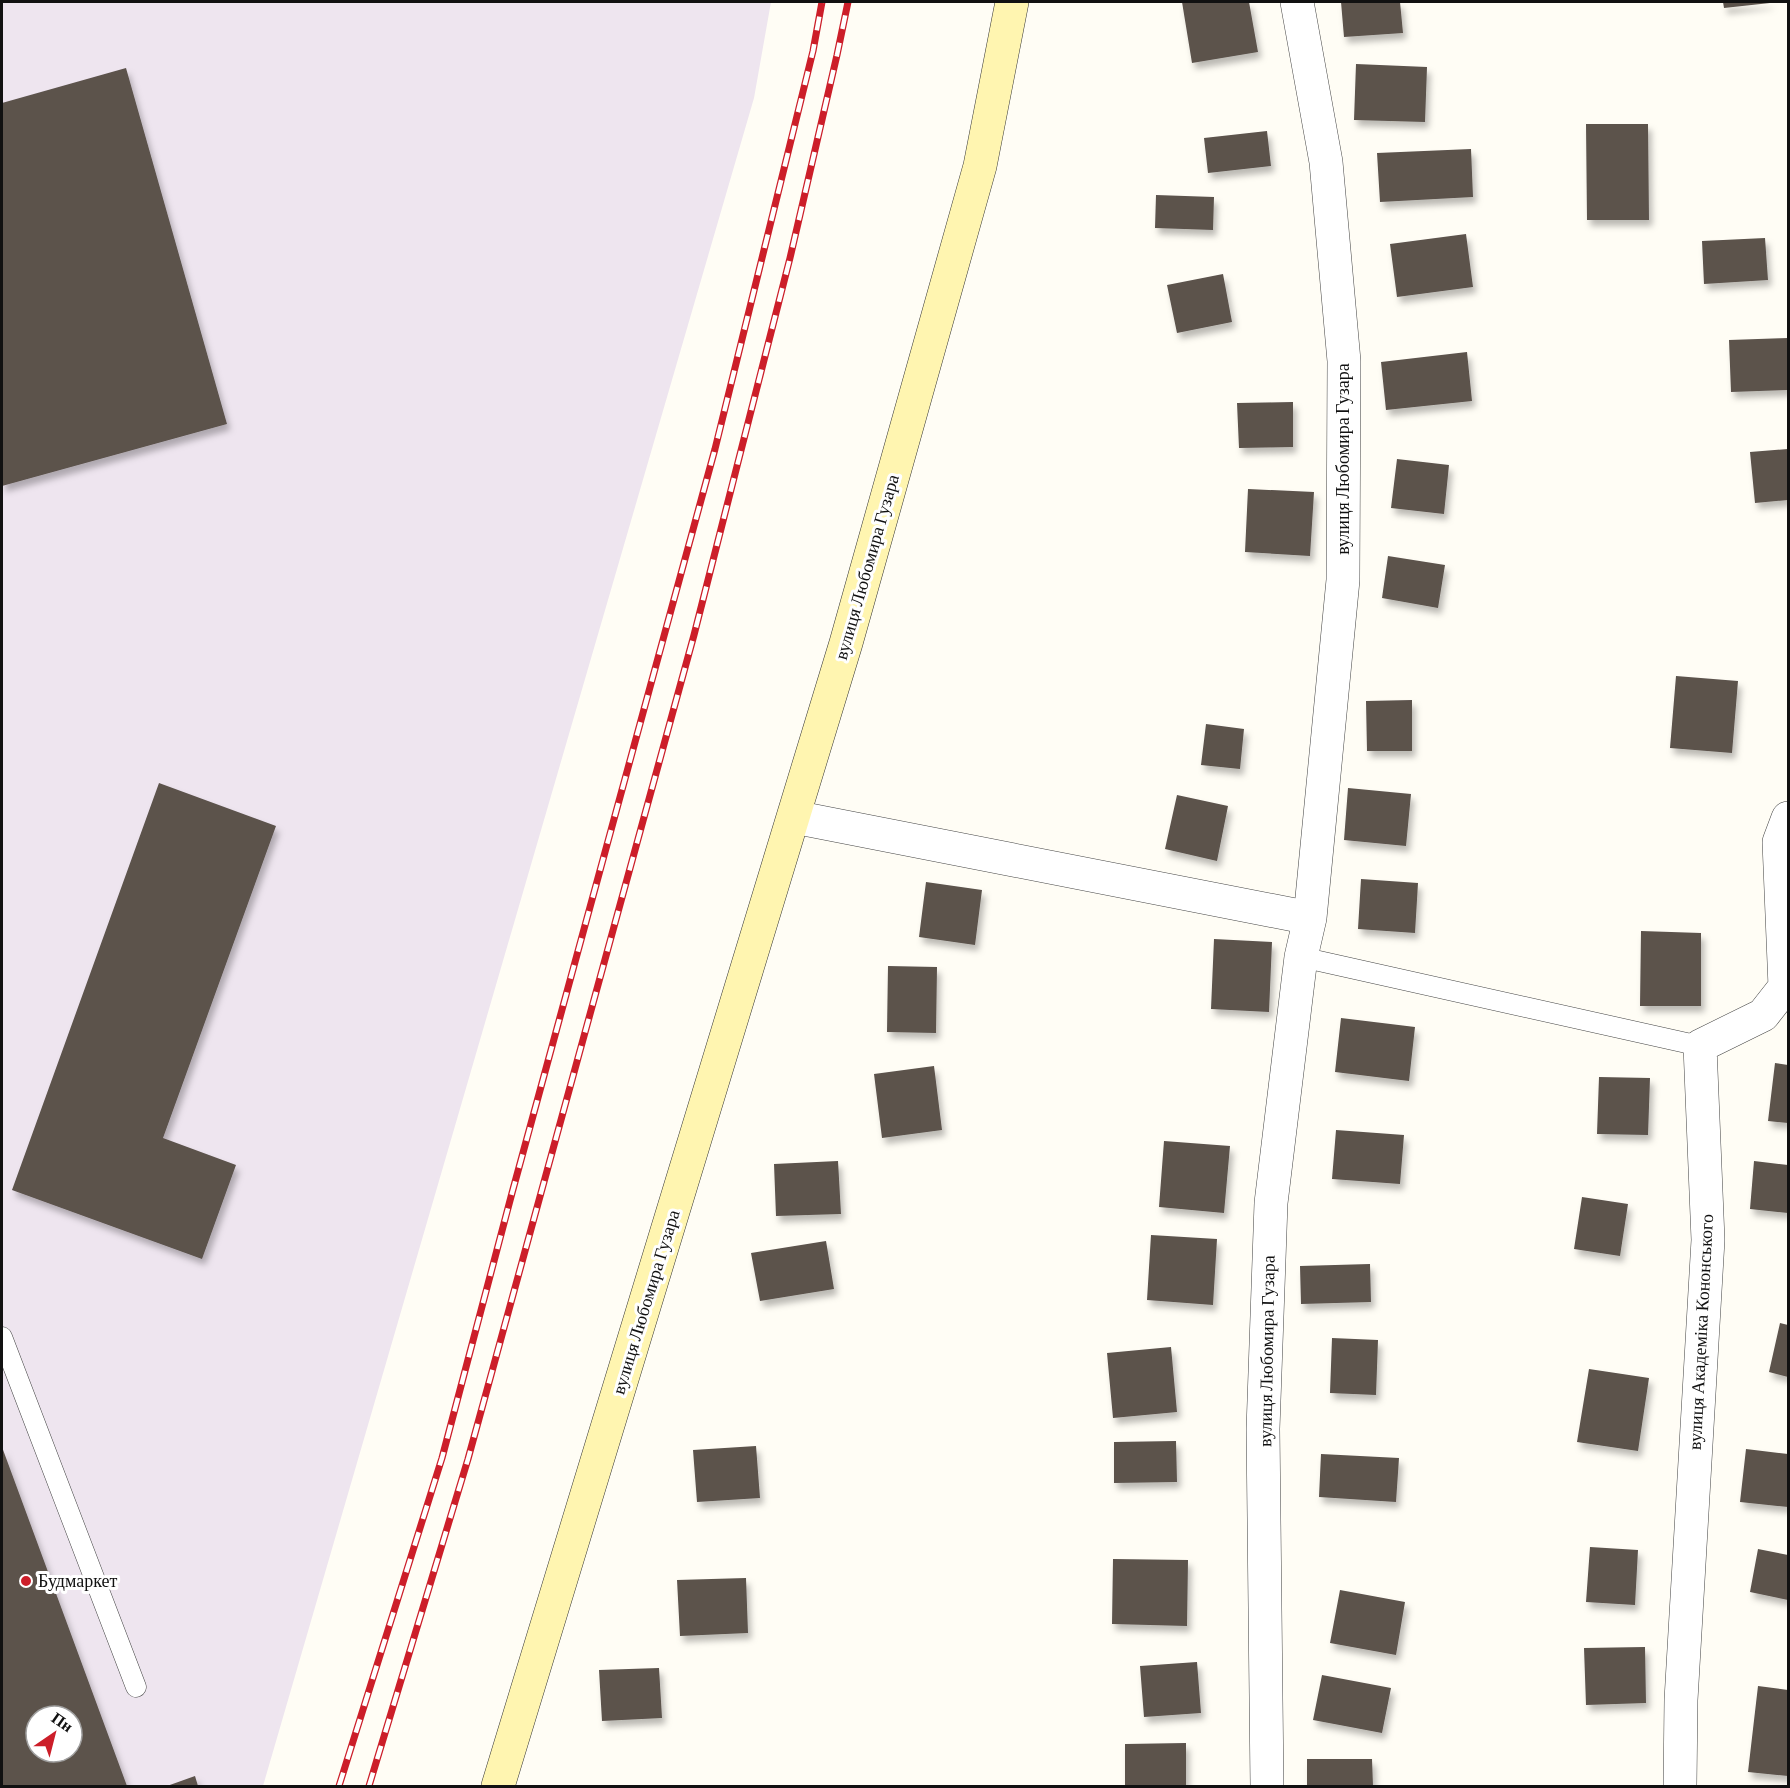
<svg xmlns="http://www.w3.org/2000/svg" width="1790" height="1788" font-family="'Crimson Pro',serif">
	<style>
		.industrial { fill: #eee5ef; fill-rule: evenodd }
		.building { fill: #5b524c; fill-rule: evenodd; filter: url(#shadow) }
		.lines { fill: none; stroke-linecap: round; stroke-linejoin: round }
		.lane-casing { stroke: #444; stroke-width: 21 }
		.street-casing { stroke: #444; stroke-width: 34 }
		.secondary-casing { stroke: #333; stroke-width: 34 }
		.lane { stroke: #fff; stroke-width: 20 }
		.street { stroke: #fff; stroke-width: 33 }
		.secondary { stroke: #fff5b0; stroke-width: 33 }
		.rail-casing { stroke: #cc1e29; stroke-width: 7 }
		.rail { stroke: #fff; stroke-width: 4.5; stroke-dasharray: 14; stroke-linecap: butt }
		.poi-dot { fill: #cc1e29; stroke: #fff; stroke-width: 2 }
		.labels { text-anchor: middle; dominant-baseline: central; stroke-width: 6; stroke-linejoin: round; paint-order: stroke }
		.street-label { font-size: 18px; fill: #111; stroke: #fff }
		.poi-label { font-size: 18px; fill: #111; stroke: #fff; text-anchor: start }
	</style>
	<defs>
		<filter id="shadow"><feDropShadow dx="3.5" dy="6" stdDeviation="3" flood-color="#0004"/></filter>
	</defs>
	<rect width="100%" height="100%" fill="#fffdf5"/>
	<path class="industrial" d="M2 2H771L754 98 263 1786H2ZM36 1716H72V1752H36Z"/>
	<path class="building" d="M1182 2H1249L1258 52 1192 63Z
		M1341 2H1400L1403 33 1344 37Z
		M1723 2H1770V3L1724 8Z
		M1356 64 1427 67 1425 122 1354 120Z
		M126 68 227 424 2 486V103Z
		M1586 124H1648L1649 220H1587Z
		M1267 131 1271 166 1208 173 1204 138Z
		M1471 149 1473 197 1380 202 1377 153Z
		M1156 195 1214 197 1213 230 1155 228Z
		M1466 234 1473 287 1397 297 1390 244Z
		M1765 238 1768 280 1704 284 1702 241Z
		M1223 274 1232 322 1177 333 1167 285Z
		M1788 338V390L1731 392 1729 340Z
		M1467 352 1472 401 1386 410 1381 362Z
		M1293 402V447L1239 448 1237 403Z
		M1788 449V500L1755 503 1750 452Z
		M1397 459 1449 465 1444 514 1391 508Z
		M1248 489 1314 492 1310 556 1245 552Z
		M1388 556 1445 565 1438 608 1382 598Z
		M1676 676 1738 681 1732 753 1670 748Z
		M1412 700V751H1367L1366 701Z
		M1206 724 1244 729 1240 769 1201 765Z
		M159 783 276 826 163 1138 236 1165 202 1259 12 1190Z
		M1348 788 1411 794 1406 846 1344 840Z
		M1177 795 1228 806 1217 861 1165 849Z
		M1361 879 1418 883 1415 933 1358 929Z
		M926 882 982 890 975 945 919 937Z
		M1641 931 1701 933V1006H1640Z
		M1214 939 1272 942 1269 1012 1211 1009Z
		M888 966 937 967 936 1033 887 1032Z
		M1341 1018 1415 1027 1409 1081 1335 1072Z
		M1775 1063 1788 1065V1123L1768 1121Z
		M934 1066 942 1130 882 1138 874 1074Z
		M1599 1077 1650 1078 1648 1135 1597 1134Z
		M1336 1130 1404 1135 1400 1184 1332 1179Z
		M1164 1141 1230 1146 1224 1213 1159 1207Z
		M838 1161 841 1214 776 1216 774 1164Z
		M1754 1161 1788 1165V1213L1750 1209Z
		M1582 1197 1628 1204 1620 1256 1574 1249Z
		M1151 1235 1217 1239 1213 1305 1147 1300Z
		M826 1241 834 1289 760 1301 751 1253Z
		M1370 1264 1371 1302 1301 1304 1300 1266Z
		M1780 1323 1788 1325V1377L1769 1372Z
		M1332 1338 1378 1340 1376 1395 1330 1393Z
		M1171 1347 1177 1412 1113 1418 1107 1353Z
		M1589 1369 1649 1378 1638 1451 1577 1442Z
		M1176 1441 1177 1482 1114 1483V1442Z
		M756 1446 760 1498 697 1502 693 1450Z
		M2 1447 127 1786H2ZM36 1716H72V1752H36Z
		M1746 1449 1788 1454V1507L1740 1502Z
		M1321 1454 1399 1458 1396 1502 1319 1497Z
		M1590 1547 1638 1550 1635 1605 1586 1602Z
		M1758 1549 1788 1555V1600L1750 1592Z
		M1113 1559 1188 1560 1187 1626 1112 1624Z
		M746 1578 748 1633 680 1636 677 1580Z
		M1340 1590 1405 1602 1396 1655 1330 1643Z
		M1645 1647 1646 1703 1586 1705 1584 1648Z
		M1197 1662 1201 1713 1144 1717 1140 1666Z
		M659 1668 662 1718 602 1721 599 1670Z
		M1322 1675 1391 1688 1382 1733 1313 1720Z
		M1758 1686 1788 1690V1776L1748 1772Z
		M1186 1743V1786H1125V1744Z
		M1307 1759H1372L1373 1786H1307Z
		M195 1776 198 1786H167Z"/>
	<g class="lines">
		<defs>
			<path id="lane" d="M1301 957 1700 1046
				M2 1337 136 1687"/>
			<path id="street" d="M794 817 1310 918
				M1267 1786 1263 1429 1271 1203 1301 957 1310 918 1343 580 1344 361 1326 162 1297 2
				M1680 1786 1681 1700 1708 1240 1700 1046 1763 1015 1785 987 1779 842 1788 818"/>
			<path id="secondary" d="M498 1786 846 643 980 166 1012 2"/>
		</defs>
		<use href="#lane" class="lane-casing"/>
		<use href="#street" class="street-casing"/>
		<use href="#secondary" class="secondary-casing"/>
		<use href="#lane" class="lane"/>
		<use href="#street" class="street"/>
		<use href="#secondary" class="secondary"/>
		<defs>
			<path id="rail" d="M339 1786 442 1458 512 1193 715 449 813 51 822 2
				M369 1786 468 1459 694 635 790 258 837 55 848 2"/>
		</defs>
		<use href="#rail" class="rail-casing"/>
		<use href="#rail" class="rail"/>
	</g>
	<circle class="poi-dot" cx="26" cy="1581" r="6"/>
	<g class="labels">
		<g class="street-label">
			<text transform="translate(1343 459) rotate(-90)">вулиця Любомира Гузара</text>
			<text transform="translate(867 567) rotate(-74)">вулиця Любомира Гузара</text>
			<text transform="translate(646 1302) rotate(-73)">вулиця Любомира Гузара</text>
			<text transform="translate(1701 1332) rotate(-87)">вулиця Академіка Кононського</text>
			<text transform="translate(1267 1351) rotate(-89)">вулиця Любомира Гузара</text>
		</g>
		<g class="poi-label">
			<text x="38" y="1581">Будмаркет</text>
		</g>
	</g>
	<rect width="1790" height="1788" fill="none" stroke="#111111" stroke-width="6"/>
	<g transform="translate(54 1734) rotate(35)"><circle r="28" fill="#ffffff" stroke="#a0a0a0" stroke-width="1.5"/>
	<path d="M0-4.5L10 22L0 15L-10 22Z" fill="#cc1e29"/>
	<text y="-9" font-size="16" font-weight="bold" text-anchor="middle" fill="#111111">Пн</text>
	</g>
</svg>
